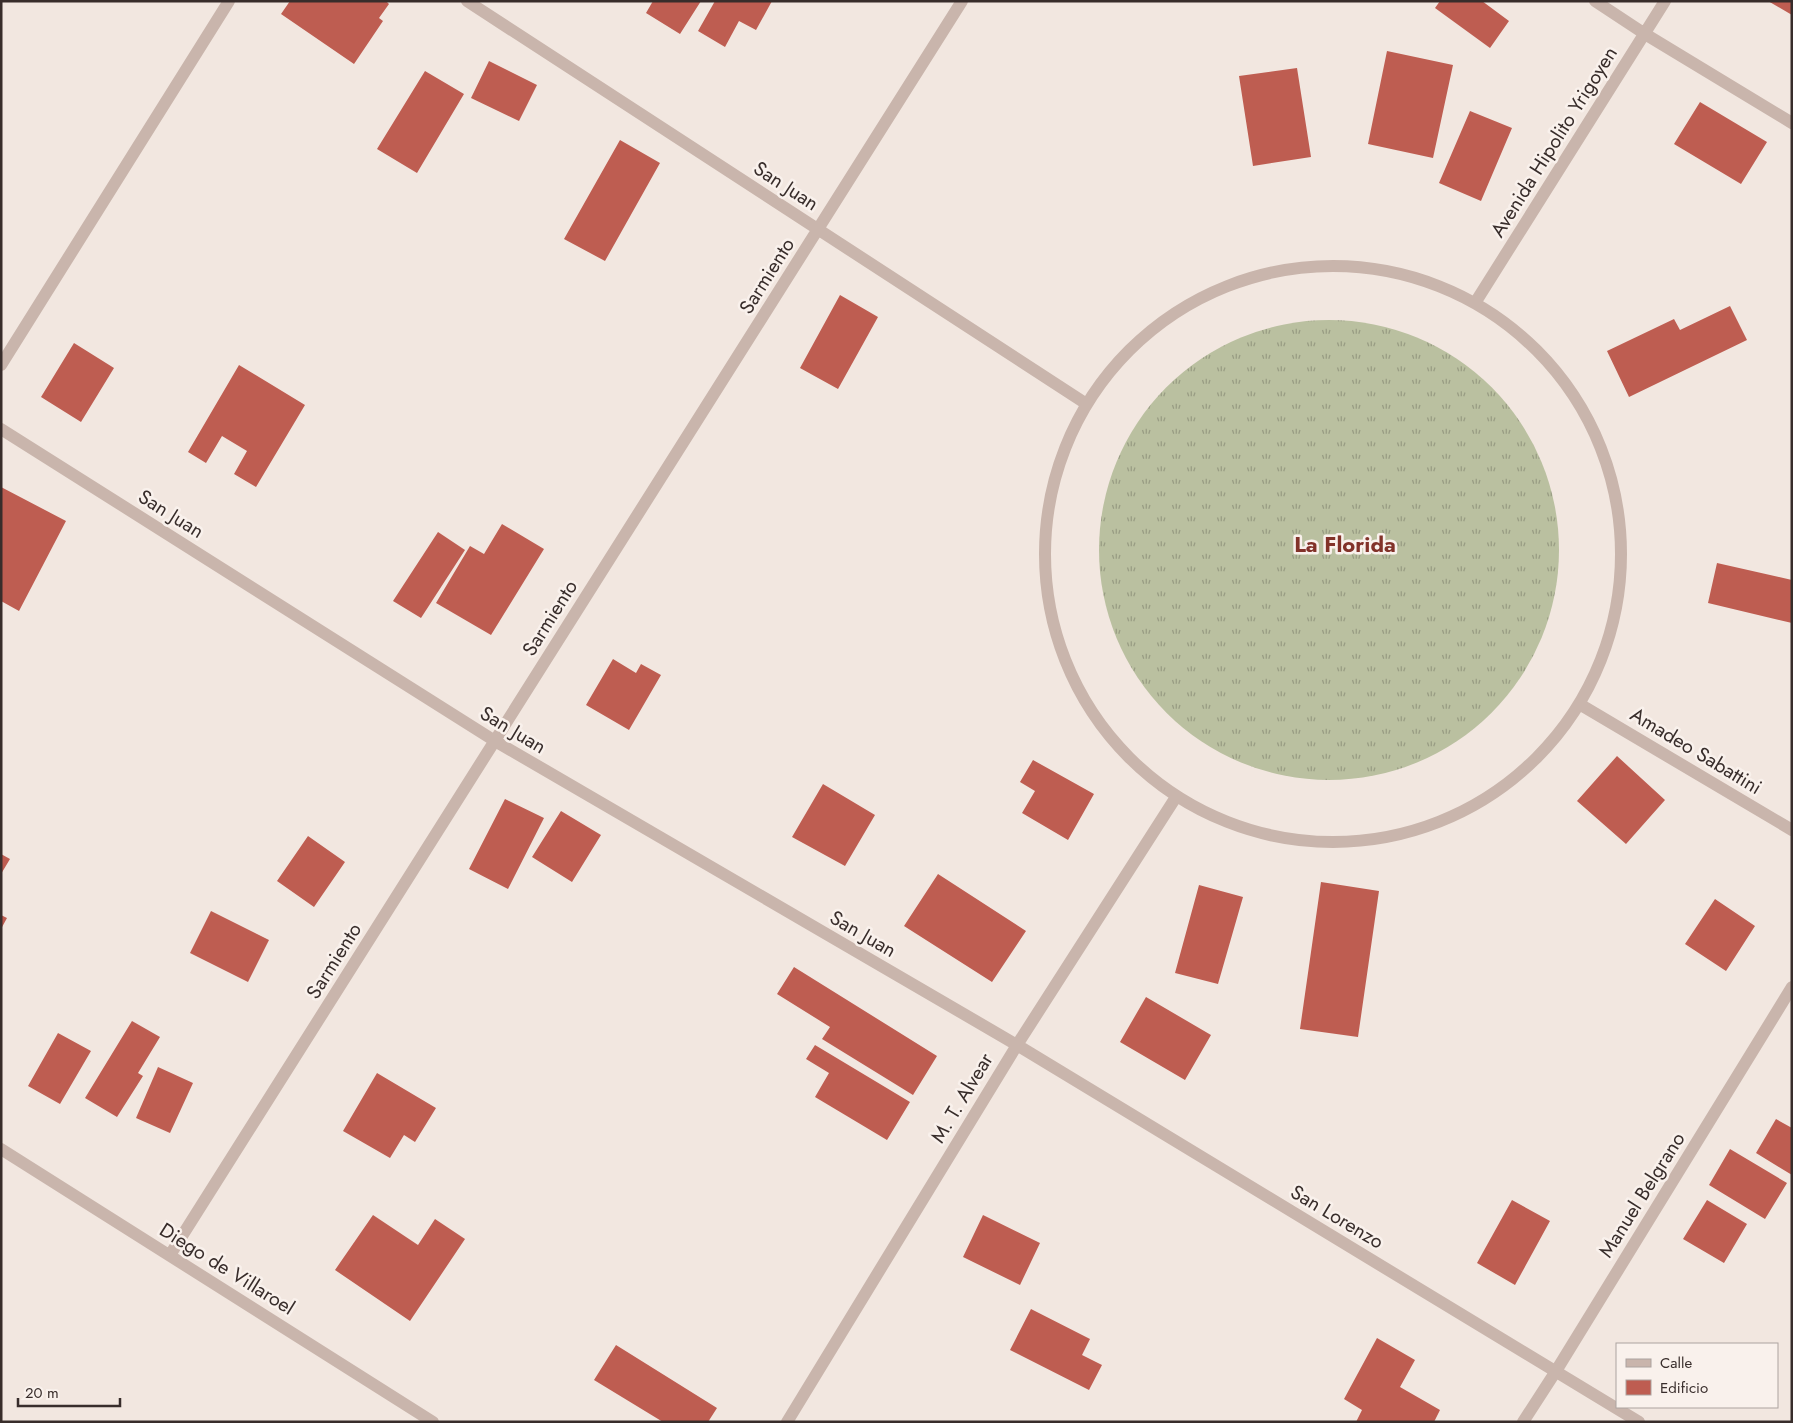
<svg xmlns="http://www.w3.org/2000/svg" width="1793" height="1423" font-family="Jost,sans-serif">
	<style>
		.grass { fill: url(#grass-tufts) }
		.building { fill: #be5d51 }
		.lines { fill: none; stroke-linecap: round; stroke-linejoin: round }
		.minor { stroke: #c9b5ac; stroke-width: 12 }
		.labels { text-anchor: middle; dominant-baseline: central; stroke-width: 5; stroke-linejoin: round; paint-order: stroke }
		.street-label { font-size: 20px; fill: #382d2b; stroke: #f9f1ec }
		.quarter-label { font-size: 22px; font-weight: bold; fill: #823229; stroke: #f9f1ec }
	</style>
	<defs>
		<pattern id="grass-tufts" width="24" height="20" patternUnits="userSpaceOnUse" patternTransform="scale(1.25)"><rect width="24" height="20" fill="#bac0a0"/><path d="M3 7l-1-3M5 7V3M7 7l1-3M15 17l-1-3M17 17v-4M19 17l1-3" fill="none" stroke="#989c83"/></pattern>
	</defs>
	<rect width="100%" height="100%" fill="#f2e7e0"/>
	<path class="grass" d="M1099 550a230 230 0 1 1 460 0a230 230 0 1 1-460 0Z"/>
	<path class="building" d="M290 1H386L389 4 379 18 383 21 354 64 281 14Z
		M653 1H701L680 34 646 13Z
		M715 1H772L756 30 739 21 725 47 698 31Z
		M1440 1H1482L1509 21 1490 48 1435 8Z
		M1768 1H1792V15Z
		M1387 51 1453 65 1433 158 1368 144Z
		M489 61 537 85 519 121 471 98Z
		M1297 68 1311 157 1253 166 1239 76Z
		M425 71 464 94 417 173 377 149Z
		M1700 102 1767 142 1741 184 1674 144Z
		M1470 111 1512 128 1481 201 1439 183Z
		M620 140 660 163 605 261 564 239Z
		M840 295 878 317 838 389 800 368Z
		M1730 306 1747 340 1629 397 1607 351 1674 319 1680 330Z
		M74 343 114 368 81 422 41 397Z
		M239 365 305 405 256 487 234 474 247 451 222 436 206 463 188 452Z
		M1 487 66 521 19 611 1 601Z
		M502 524 544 549 491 635 436 603 470 546 484 554Z
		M438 532 465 550 421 618 393 601Z
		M1717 563 1792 580V623L1708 603Z
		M613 659 636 673 641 664 661 675 629 730 586 705Z
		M1617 756 1665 800 1626 844 1577 801Z
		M1033 760 1094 794 1068 840 1022 813 1035 791 1020 782Z
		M823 784 875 815 845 866 792 837Z
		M505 799 544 818 508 889 469 869Z
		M561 811 601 835 572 882 532 857Z
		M308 836 345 862 314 907 277 881Z
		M1 854 10 859 1 874Z
		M938 874 1026 931 992 982 904 926Z
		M1321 882 1379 891 1358 1037 1300 1029Z
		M1199 885 1243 897 1218 984 1175 973Z
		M1715 899 1755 926 1726 971 1685 944Z
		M211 911 269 940 248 982 190 953Z
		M1 915 7 918 1 929Z
		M794 967 937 1056 913 1095 822 1039 830 1027 777 994Z
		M1146 997 1211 1035 1185 1080 1120 1042Z
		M132 1021 160 1037 138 1073 143 1076 117 1117 85 1098Z
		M58 1033 91 1051 60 1104 28 1086Z
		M815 1045 910 1102 887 1140 815 1097 829 1073 806 1059Z
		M158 1067 193 1083 170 1133 136 1118Z
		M377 1073 436 1108 415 1142 404 1135 390 1158 343 1131Z
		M1776 1119 1792 1128V1175L1756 1153Z
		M1730 1149 1787 1183 1765 1219 1709 1185Z
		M1512 1200 1550 1221 1515 1285 1477 1263Z
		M1707 1200 1747 1224 1724 1263 1683 1239Z
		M373 1215 418 1245 435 1219 465 1239 410 1321 335 1270Z
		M983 1215 1040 1243 1020 1285 963 1257Z
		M1031 1309 1090 1339 1082 1355 1102 1365 1089 1390 1010 1350Z
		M1377 1338 1415 1360 1400 1387 1440 1410 1434 1422H1356L1362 1410 1344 1399Z
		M616 1345 717 1408 708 1422H663L594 1380Z"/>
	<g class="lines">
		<path class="minor" d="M467 1 1085 403
			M1595 1 1645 34 1792 123
			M1045 554a288 288 0 1 1 576 0a288 288 0 1 1-576 0Z
			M1475 303 1665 1
			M1 365 229 1
			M1 429 495 741 1017 1045 1639 1422
			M1581 705 1792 830
			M1 1149 433 1422
			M170 1255 962 1
			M787 1422 1017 1045 1176 797
			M1523 1422 1556 1371 1792 987"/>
	</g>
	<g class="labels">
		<g class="street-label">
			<text transform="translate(1554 142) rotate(-58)">Avenida Hipolito Yrigoyen</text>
			<text transform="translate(786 186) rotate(33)">San Juan</text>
			<text transform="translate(767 276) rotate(-58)">Sarmiento</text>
			<text transform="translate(171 514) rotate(32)">San Juan</text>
			<text transform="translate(550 618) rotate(-58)">Sarmiento</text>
			<text transform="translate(513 730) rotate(31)">San Juan</text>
			<text transform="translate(1696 751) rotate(31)">Amadeo Sabattini</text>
			<text transform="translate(863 934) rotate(30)">San Juan</text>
			<text transform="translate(334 961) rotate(-58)">Sarmiento</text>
			<text transform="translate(962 1098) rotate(-59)">M. T. Alvear</text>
			<text transform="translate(1642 1195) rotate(-58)">Manuel Belgrano</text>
			<text transform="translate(1337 1217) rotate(31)">San Lorenzo</text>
			<text transform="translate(227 1269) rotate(32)">Diego de Villaroel</text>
		</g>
		<g class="quarter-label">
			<text x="1345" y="544">La Florida</text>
		</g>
	</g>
	<rect width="1793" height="1423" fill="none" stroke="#382d2b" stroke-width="5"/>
	<rect x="1616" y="1343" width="162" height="65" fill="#f9f1ec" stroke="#aca39f"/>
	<rect x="1626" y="1359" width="25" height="8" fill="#c9b5ac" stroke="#aca39f"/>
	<text x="1660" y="1368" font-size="15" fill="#382d2b">Calle</text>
	<rect x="1626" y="1380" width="25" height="15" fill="#be5d51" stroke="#aca39f"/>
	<text x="1660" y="1393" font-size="15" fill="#382d2b">Edificio</text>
	<path d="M18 1398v8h102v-8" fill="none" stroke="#382d2b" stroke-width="2.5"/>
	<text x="25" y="1398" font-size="15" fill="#382d2b" stroke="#f9f1ec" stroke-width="4" paint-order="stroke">20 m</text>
</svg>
